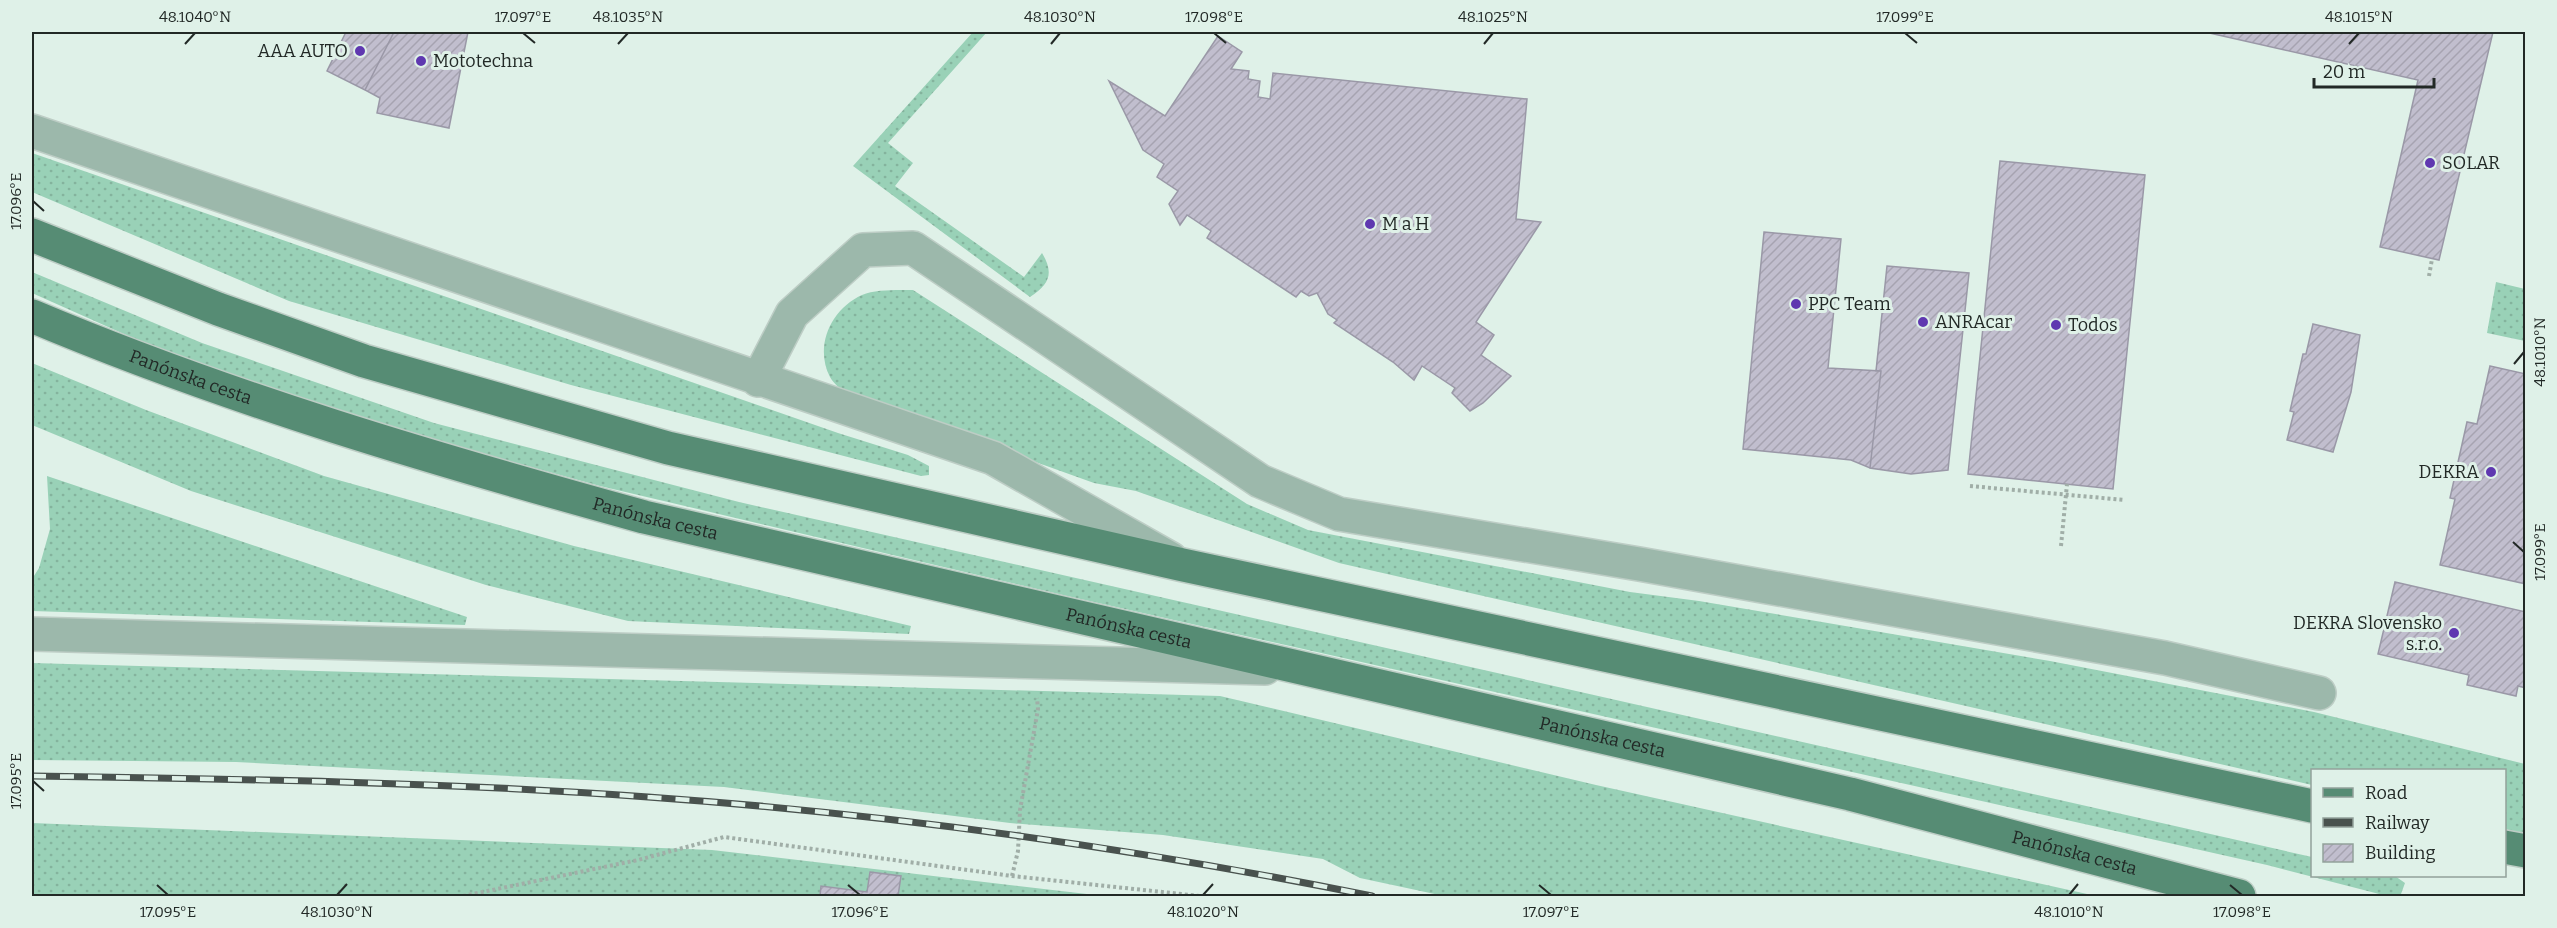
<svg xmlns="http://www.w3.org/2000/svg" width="2557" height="928" font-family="Bitter,serif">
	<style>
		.grass { fill: url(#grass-dots) }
		.building { fill: url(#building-hatch); stroke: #9a98a7; stroke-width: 1.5 }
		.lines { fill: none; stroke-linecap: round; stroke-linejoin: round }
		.minor-casing { stroke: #bdcdc5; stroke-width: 36 }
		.major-casing { stroke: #bdcdc5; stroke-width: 36 }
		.path { stroke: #a0aea7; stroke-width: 4; stroke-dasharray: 3 3; stroke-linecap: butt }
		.minor { stroke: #9cb8ab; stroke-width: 33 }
		.major { stroke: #568c74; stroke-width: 33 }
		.rail-casing { stroke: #49524e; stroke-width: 7 }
		.rail { stroke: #dff1e8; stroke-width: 4.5; stroke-dasharray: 14; stroke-linecap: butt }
		.ticks { fill: none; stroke: #222926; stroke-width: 2 }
		.poi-dot { fill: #5f38b0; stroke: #dff1e8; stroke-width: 2 }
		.labels { text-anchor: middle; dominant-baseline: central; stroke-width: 6; stroke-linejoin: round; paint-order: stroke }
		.poi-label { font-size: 18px; fill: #222926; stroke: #dff1e8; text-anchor: start }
		.street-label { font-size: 18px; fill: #222926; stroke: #dff1e8 }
		.neatline { fill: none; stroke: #222926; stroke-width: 2 }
		.ticks-label { font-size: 15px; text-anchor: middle; fill: #222926 }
	</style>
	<defs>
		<pattern id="grass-dots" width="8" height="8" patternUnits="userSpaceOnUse" patternTransform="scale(1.5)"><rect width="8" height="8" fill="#99d1b7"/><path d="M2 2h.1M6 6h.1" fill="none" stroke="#84b39d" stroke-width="1.8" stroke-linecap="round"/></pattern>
		<pattern id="building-hatch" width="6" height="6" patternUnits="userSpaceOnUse" patternTransform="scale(1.5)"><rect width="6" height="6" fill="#c1bece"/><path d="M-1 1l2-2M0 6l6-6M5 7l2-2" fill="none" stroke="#a6a3b1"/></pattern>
	</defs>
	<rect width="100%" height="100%" fill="#dff1e8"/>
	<path class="grass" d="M973 32H987L888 143 913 163 895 186 1024 277 1042 253C1054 273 1050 284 1030 297L853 166Z
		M32 153 838 433 908 455 929 466V475L921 476 571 385 289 301 32 192Z
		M32 272 202 343 434 423 739 502 2312 857V876H2395L2405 883 2401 894 2387 896 2267 865 1067 596 600 486 373 424 153 347 32 293Z
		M2496 282 2525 289V341L2487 333Z
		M913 290 1247 504 1308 530 1630 592 1699 601 2050 661 2314 712 2525 764V834L2505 829 2504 770H2312V785L1339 563 1136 491 1094 483 846 394C841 389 833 383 830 377 814 346 831 309 862 295 876 289 898 290 913 290Z
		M32 363 146 410 324 476 574 546 911 626 909 634 628 621 486 585 191 491 32 425Z
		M47 476 467 617 465 625 32 611V579L39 568 50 529Z
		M32 663 1220 696 1596 785 2096 896H1444L1360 878 1323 859 1163 835 1010 823 724 787 236 762 32 760Z
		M32 823 712 850 1104 896H32Z"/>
	<path class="building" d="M346 32H394L365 90 327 71Z
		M394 32H468L449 128 377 113 380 98 365 90Z
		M2205 32H2493L2439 260 2380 247 2418 80Z
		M1218 36 1242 52 1231 69 1249 71 1248 79 1260 81 1258 97 1270 99 1273 73 1527 99 1516 219 1541 222 1476 322 1494 335 1481 355 1511 376 1483 403 1470 411 1452 393 1455 388 1422 366 1414 380 1393 362 1334 323 1337 320 1328 314 1317 293 1309 296 1301 291 1296 297 1207 238 1211 231 1187 215 1180 225 1169 204 1178 191 1157 177 1164 164 1143 150 1109 81 1165 116Z
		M2000 161 2145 175 2113 489 1968 474Z
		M1764 232 1841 239 1828 368 1881 371 1870 468 1851 460 1743 449Z
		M1887 266 1969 273 1948 470 1911 474 1870 468 1881 371H1876Z
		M2313 324 2360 335 2351 392 2333 452 2287 440 2294 412 2290 411 2303 354H2306Z
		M2490 366 2526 374V584L2440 565 2455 499 2450 498 2467 422 2477 424Z
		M2395 582 2526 612V688L2518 686 2516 696 2467 685 2469 675 2378 654Z
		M870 872 901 876 898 896H820L821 886 867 892Z"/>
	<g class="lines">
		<defs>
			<path id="minor" d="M32 131 993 458 1171 559
				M758 380 792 314 863 250 913 248 1260 481 1339 514 1639 564 2165 658 2319 693
				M32 634 1265 668"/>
			<g id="major">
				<path d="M32 235 218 309 364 361 668 448 1183 565 2312 806"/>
				<path id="s1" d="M32 316C229 399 437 460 644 517L1850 794 2239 896"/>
				<path d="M2504 847 2526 851"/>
			</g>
		</defs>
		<use href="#minor" class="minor-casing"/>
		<use href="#major" class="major-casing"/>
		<path class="path" d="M2429 276 2432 259
			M1970 486 2125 500
			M2061 546 2067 484
			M1012 876 1018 851 1020 810 1038 709 1037 698
			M463 896 638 860 724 837 1012 876 1200 896"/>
		<use href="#minor" class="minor"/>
		<use href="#major" class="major"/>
		<defs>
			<path id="rail" d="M32 776C237 779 443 782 648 797 891 814 1134 848 1372 896"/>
		</defs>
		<use href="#rail" class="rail-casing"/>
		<use href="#rail" class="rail"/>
	</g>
	<path class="ticks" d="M523 33 535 43M1214 33 1226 43M1905 33 1917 43M185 44 195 33M618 44 628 33M1051 44 1060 33M1484 44 1493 33M2349 44 2359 33M33 201 44 211M2514 364 2524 352M2513 542 2524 552M33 781 44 791M157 885 168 895M848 885 860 895M1539 885 1551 895M2230 885 2242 895M337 895 347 884M1203 895 1213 884M2069 895 2078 884"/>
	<g class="poi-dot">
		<circle cx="360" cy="51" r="6"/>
		<circle cx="421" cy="61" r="6"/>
		<circle cx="2430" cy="163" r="6"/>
		<circle cx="1370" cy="224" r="6"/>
		<circle cx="1796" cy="304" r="6"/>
		<circle cx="1923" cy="322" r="6"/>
		<circle cx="2056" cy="325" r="6"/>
		<circle cx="2491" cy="472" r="6"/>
		<circle cx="2454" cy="633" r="6"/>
	</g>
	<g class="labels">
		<g class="poi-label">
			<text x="348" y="51" text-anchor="end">AAA AUTO</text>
			<text x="433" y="61">Mototechna</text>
			<text x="2442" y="163">SOLAR</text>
			<text x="1382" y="224">M a H</text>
			<text x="1808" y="304">PPC Team</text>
			<text x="1935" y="322">ANRAcar</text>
			<text x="2068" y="325">Todos</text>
			<text x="2479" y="472" text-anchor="end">DEKRA</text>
			<text x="2442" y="623" text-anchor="end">DEKRA Slovensko<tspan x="2442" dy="21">s.r.o.</tspan></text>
		</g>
		<g class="street-label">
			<text stroke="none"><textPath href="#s1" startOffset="170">Panónska cesta</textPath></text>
			<text stroke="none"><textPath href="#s1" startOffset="656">Panónska cesta</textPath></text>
			<text stroke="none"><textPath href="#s1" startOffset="1142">Panónska cesta</textPath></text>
			<text stroke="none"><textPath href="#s1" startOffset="1628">Panónska cesta</textPath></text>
			<text stroke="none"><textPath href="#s1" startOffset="2114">Panónska cesta</textPath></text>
		</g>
	</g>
	<rect width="2557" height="928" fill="none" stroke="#dff1e8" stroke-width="66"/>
	<rect x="2311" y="769" width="195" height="108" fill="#dff1e8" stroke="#93a19a" stroke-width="1.5"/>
	<rect x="2323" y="788" width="30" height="9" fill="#568c74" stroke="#93a19a" stroke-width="1.5"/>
	<text x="2365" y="799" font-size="18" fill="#222926">Road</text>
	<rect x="2323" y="818" width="30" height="9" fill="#49524e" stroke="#93a19a" stroke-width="1.5"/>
	<text x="2365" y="829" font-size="18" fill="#222926">Railway</text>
	<rect x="2323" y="844" width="30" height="18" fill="url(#building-hatch)" stroke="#93a19a" stroke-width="1.5"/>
	<text x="2365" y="859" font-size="18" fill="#222926">Building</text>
	<path d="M2314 78v9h120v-9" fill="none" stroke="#222926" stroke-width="3"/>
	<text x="2323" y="78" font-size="18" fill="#222926" stroke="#dff1e8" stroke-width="4.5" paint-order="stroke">20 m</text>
	<rect x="33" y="33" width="2491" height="862" class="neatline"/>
	<g class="ticks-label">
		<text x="195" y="22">48.1040°N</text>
		<text x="523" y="22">17.097°E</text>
		<text x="628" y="22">48.1035°N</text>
		<text x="1060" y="22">48.1030°N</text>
		<text x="1214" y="22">17.098°E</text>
		<text x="1493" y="22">48.1025°N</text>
		<text x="1905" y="22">17.099°E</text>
		<text x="2359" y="22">48.1015°N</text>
		<text transform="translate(16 201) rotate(-90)" y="5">17.096°E</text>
		<text transform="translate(2540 352) rotate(-90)" y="5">48.1010°N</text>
		<text transform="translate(2540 552) rotate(-90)" y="5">17.099°E</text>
		<text transform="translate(16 781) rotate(-90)" y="5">17.095°E</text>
		<text x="168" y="917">17.095°E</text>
		<text x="337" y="917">48.1030°N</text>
		<text x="860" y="917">17.096°E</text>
		<text x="1203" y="917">48.1020°N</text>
		<text x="1551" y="917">17.097°E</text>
		<text x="2069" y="917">48.1010°N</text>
		<text x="2242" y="917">17.098°E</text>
	</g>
</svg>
